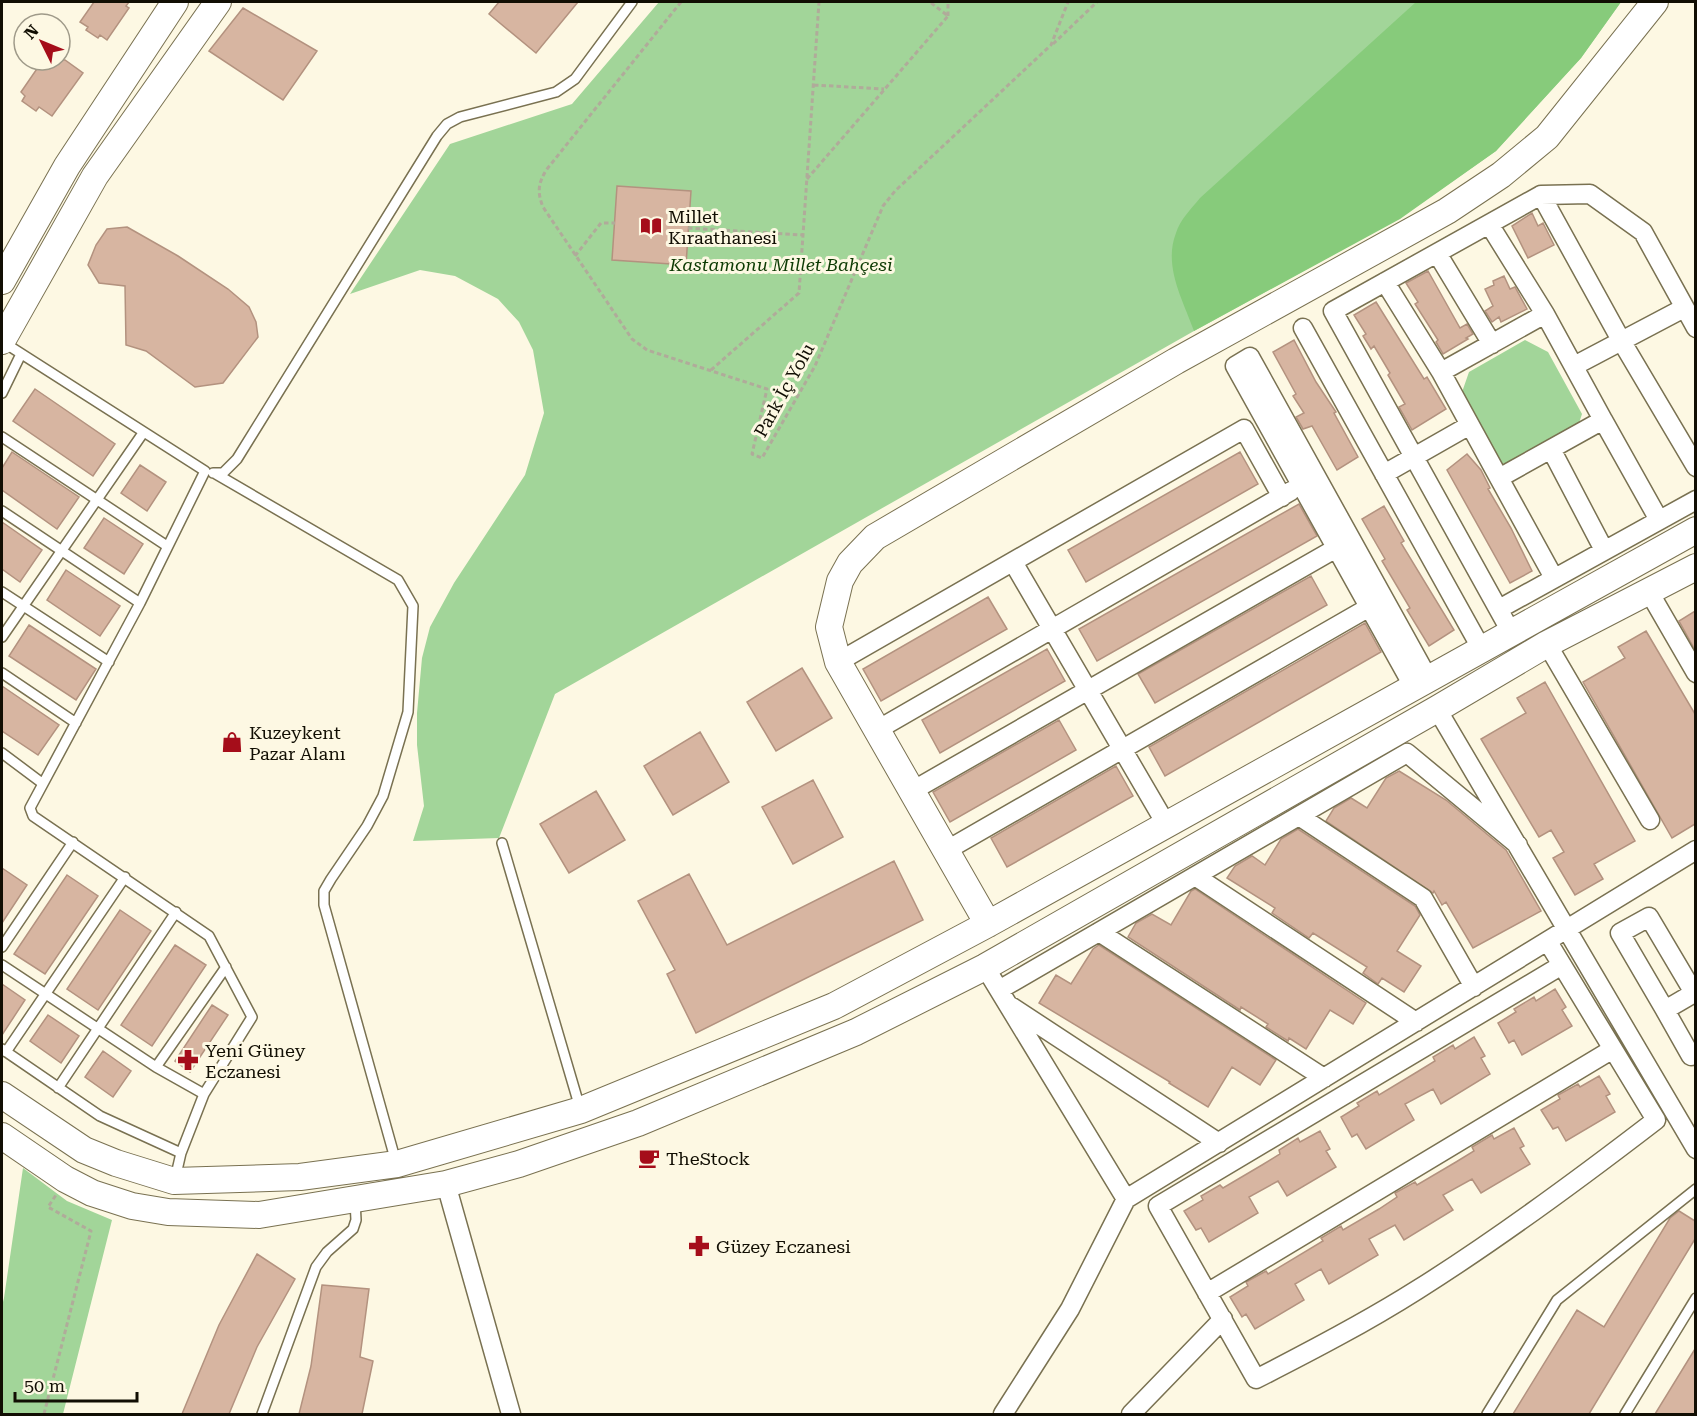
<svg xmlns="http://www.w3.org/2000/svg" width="1697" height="1416" font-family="'Roboto Serif',serif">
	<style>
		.green { fill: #a2d599 }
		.forest { fill: #87cb7b }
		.building { fill: #d7b5a1; stroke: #b3927f; stroke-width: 1.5 }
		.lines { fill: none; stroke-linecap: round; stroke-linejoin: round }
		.lane-casing { stroke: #797151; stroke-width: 12 }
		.street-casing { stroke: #797151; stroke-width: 21 }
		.secondary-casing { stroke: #797151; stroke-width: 28 }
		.path { stroke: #b0ab9a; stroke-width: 3; stroke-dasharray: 4.5 3; stroke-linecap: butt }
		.lane { stroke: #fff; stroke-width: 9 }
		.street { stroke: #fff; stroke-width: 18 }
		.secondary { stroke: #fff; stroke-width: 26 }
		.labels { text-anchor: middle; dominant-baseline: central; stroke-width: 6; stroke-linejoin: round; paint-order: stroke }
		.poi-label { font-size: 18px; fill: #110e03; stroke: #fdf8e3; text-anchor: start }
		.park-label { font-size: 18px; font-style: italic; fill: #0d3b04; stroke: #fdf8e3 }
		.street-label { font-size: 18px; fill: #110e03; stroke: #fdf8e3 }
	</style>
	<rect width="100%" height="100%" fill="#fdf8e3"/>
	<path class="green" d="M659 2H1621L1581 58 1496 151 1400 218 1194 331 555 694 499 838 413 841 424 806 417 745V713L422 658 430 627 454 583 525 475 544 413 533 350 519 322 498 299 455 276 420 270 350 294 450 144 572 104Z
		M1525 340 1548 352 1582 414 1579 423 1505 464 1497 461 1461 395 1469 372Z
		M23 1168 67 1201 112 1220 63 1414H2V1306L4 1298Z"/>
	<path class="forest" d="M1416 2H1621L1581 58 1496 151 1400 219 1194 331C1183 300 1163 266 1176 233 1180 220 1191 209 1200 198Z"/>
	<path class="building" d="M94 2H129L126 6 129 8 107 40 100 35 98 38 86 30 88 27 80 22Z
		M499 2H578L536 53 489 14Z
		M243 8 317 51 283 100 209 51Z
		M43 60H65L83 73 52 116 39 107 36 111 22 101 25 96 21 92Z
		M617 186 691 191 686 265 612 260Z
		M1532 213 1538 226 1543 223 1554 245 1528 258 1512 226Z
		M127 227 178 256 228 289 249 307 256 322 258 337 223 383 195 387 146 351 126 345 125 286 99 283 88 265 96 245 107 229Z
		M1428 271 1460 328 1467 324 1473 334 1466 338 1468 339 1443 354 1436 342 1438 340 1415 304 1418 302 1406 283Z
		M1504 276 1510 289 1515 287 1527 309 1501 322 1499 317 1492 322 1485 311 1493 306 1485 289 1494 285 1493 281Z
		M1376 302 1424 379 1427 377 1446 409 1412 430 1399 407 1405 404 1388 375 1390 373 1374 346 1371 349 1363 336 1366 334 1354 315Z
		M1294 340 1316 382 1336 412 1334 413 1358 457 1337 470 1312 426 1303 429 1296 417 1304 413 1293 396 1296 394 1273 352Z
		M35 389 115 444 93 476 13 421Z
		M12 452 79 497 57 529 2 490V468Z
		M1240 452 1258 484 1086 582 1068 550Z
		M1467 454 1481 470 1490 488 1488 489 1511 528 1532 571 1510 583 1447 470Z
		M140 465 166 482 147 511 121 493Z
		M1299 504 1317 536 1097 661 1079 629Z
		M1384 506 1404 541 1401 543 1454 630 1429 646 1407 610 1410 608 1382 561 1385 559 1362 519Z
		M104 518 143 544 124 574 84 548Z
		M2 522 42 550 20 582 2 569Z
		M66 570 120 606 100 636 47 600Z
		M1311 576 1327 605 1155 703 1138 674Z
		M988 597 1007 629 881 701 863 669Z
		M1695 611V650L1679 621Z
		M1365 623 1381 652 1165 776 1149 747Z
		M29 625 96 669 76 700 9 656Z
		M1646 631 1695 714V824L1672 838 1583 682 1625 658 1618 647Z
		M1047 649 1065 681 940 753 922 720Z
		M802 668 832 718 776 751 747 702Z
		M1545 682 1635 841 1594 864 1603 879 1575 895 1553 858 1564 852 1551 830 1539 837 1481 739 1526 713 1517 698Z
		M2 686 59 725 38 755 2 731Z
		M1059 720 1076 750 950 822 933 792Z
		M700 732 729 782 673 815 644 766Z
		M1116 766 1133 796 1007 867 991 838Z
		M1399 771 1446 800 1506 850 1541 911 1473 948 1446 902 1442 905 1434 891 1433 893 1326 821 1334 808 1351 798 1367 808 1386 778Z
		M813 780 843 837 793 864 762 807Z
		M596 791 625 840 569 873 540 824Z
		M1298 829 1415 906 1420 915 1397 951 1421 966 1404 992 1382 978 1378 984 1363 973 1367 967 1313 933 1309 938 1272 913 1275 908 1227 878 1235 866 1252 856 1265 865 1281 839Z
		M894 861 923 920 696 1033 667 974 675 970 638 901 689 874 727 945Z
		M2 868 27 885 2 923Z
		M67 875 98 896 45 974 14 954Z
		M1195 889 1366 1003 1353 1024 1330 1010 1306 1049 1289 1038 1288 1041 1266 1027 1268 1024 1241 1007 1240 1010 1128 937 1136 923 1152 914 1171 925 1191 891Z
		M120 910 151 931 98 1010 67 989Z
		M175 945 206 965 152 1046 121 1025Z
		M1099 945 1276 1060 1260 1085 1232 1067 1208 1107 1169 1083 1170 1082 1039 1003 1056 975 1071 984 1093 949Z
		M2 984 25 1000 2 1035Z
		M1555 989 1566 1007 1562 1010 1572 1026 1522 1055 1514 1040 1509 1043 1498 1023 1516 1012 1514 1009 1534 997 1536 1001Z
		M212 1005 228 1015 190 1072 175 1061Z
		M48 1015 79 1036 61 1063 30 1041Z
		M1474 1037 1485 1056 1481 1058 1490 1074 1441 1104 1433 1089 1405 1104 1414 1120 1366 1149 1357 1134 1352 1137 1341 1117 1359 1106 1357 1103 1377 1091 1379 1095 1417 1072 1435 1061 1433 1057 1453 1045 1455 1049Z
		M103 1051 131 1071 113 1097 85 1077Z
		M1599 1076 1610 1094 1606 1096 1615 1112 1566 1141 1558 1127 1553 1129 1541 1110 1560 1099 1558 1095 1578 1084 1580 1087Z
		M1514 1128 1524 1146 1520 1148 1530 1164 1481 1193 1472 1179 1443 1195 1453 1210 1404 1240 1395 1225 1369 1239 1378 1255 1329 1284 1321 1269 1295 1284 1304 1300 1255 1329 1246 1314 1242 1317 1230 1297 1248 1286 1246 1282 1266 1271 1268 1274 1323 1241 1321 1238 1341 1226 1343 1230 1379 1209 1397 1197 1395 1193 1415 1182 1417 1185 1456 1162 1474 1151 1472 1147 1492 1135 1494 1139Z
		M1320 1131 1330 1149 1326 1151 1336 1167 1287 1196 1278 1181 1249 1197 1258 1213 1209 1242 1201 1228 1196 1230 1184 1211 1203 1200 1201 1196 1220 1185 1223 1188 1262 1165 1280 1154 1279 1150 1298 1138 1300 1142Z
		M1679 1211 1695 1221V1239L1589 1414H1513L1577 1310 1604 1327 1670 1218Z
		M257 1254 295 1279 257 1347 229 1414H182L219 1325Z
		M322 1285 369 1289 360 1357 373 1361 362 1414H299L311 1366Z
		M1695 1349V1414H1655Z"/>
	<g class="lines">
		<defs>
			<path id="lane" d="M3 342 205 471 140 603 30 808 33 816 209 936 252 1017 204 1094 181 1153 175 1179
				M2 393 21 354
				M2 437 167 546
				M213 473H223L237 459 437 136 447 124 460 117 556 92 575 79 632 2
				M216 474 398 580 413 606 408 712 383 796 367 826 331 879 324 891V905L396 1162
				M2 511 140 603
				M2 592 109 662
				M2 637 143 433
				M2 673 76 723
				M2 753 42 783
				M502 843 580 1108
				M2 947 73 842
				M2 965 156 1067 204 1094
				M2 1049 100 1116 181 1153
				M6 1052 125 877
				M156 1067 226 967
				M58 1088 176 912
				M262 1414 316 1267 327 1252 353 1229 356 1220 355 1200
				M1487 1414 1557 1300 1696 1189
				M1625 1414 1696 1298"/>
			<path id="street" d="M1541 195 1622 342 1696 467
				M1489 224 1545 314
				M1437 253 1492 344
				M1385 282 1441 372
				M1545 314 1603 420 1499 478 1441 372Z
				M1303 328 1481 648
				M1574 366 1684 308
				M1603 420 1659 520
				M1551 449 1604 550
				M1384 474 1470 425
				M1499 478 1554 578
				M1013 562 1166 824
				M1648 590 1696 673
				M1499 609 1696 500
				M1511 632 1333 311 1541 195 1590 194 1643 232 1696 328
				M1547 644 1650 820
				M838 662 1244 429 1282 497
				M1413 686 1235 366 1250 357 1428 678
				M1437 709 1696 1149
				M877 730 1291 491
				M912 791 1347 542
				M1299 816 1423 898 1474 987
				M947 850 1380 601
				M1195 876 1416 1022
				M1099 932 1324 1078
				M1548 942C1584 1001 1620 1061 1656 1120 1578 1180 1500 1238 1417 1290 1365 1323 1311 1351 1256 1379L1158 1206 1562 965
				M985 967 1126 1199
				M999 990 1407 753 1518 845
				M1694 993 1649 917 1620 933 1665 1010 1694 993 1696 992
				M1012 1007 1219 1143
				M1665 1010 1691 1056
				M446 1184 511 1414
				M1207 1293 1613 1049
				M1003 1414 1070 1309 1126 1199 1696 850
				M1131 1414 1223 1319"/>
			<path id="secondary" d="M2 281 67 166 175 2
				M2 341 95 176 218 2
				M988 924 838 662 829 627 840 581 850 563 875 537 1176 361 1447 211 1501 175 1547 137 1655 2
				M2 1095 84 1150 116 1163 174 1181 300 1177 397 1164 581 1110 834 1006 988 924 1696 530
				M2 1136 65 1179 92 1193 132 1206 168 1212 259 1215 446 1184 519 1164 638 1123 856 1032 985 967 1437 709 1547 644 1696 567"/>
		</defs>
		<use href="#lane" class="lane-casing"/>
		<use href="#street" class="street-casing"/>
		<use href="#secondary" class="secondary-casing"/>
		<path class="path" d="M681 2 547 169C538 183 537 192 543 207L632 339 647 350 767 389 752 454 762 458 815 366 883 206 895 191 1051 45 1068 2
			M948 16V2
			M1053 44 1097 2
			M814 85 884 89
			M807 179 948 16 930 2
			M688 228 803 235
			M575 256 601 223H615
			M711 370 799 293 819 2
			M44 1414 91 1231 48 1207 56 1195"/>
		<use href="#lane" class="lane"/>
		<use href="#street" class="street"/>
		<use href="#secondary" class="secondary"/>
	</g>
	<defs>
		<symbol id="library-bare" viewBox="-9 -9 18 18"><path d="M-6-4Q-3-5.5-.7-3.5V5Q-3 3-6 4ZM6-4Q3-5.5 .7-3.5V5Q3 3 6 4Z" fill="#a50d1a" stroke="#fdf8e3" stroke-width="2.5" paint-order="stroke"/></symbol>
		<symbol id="shop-bare" viewBox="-9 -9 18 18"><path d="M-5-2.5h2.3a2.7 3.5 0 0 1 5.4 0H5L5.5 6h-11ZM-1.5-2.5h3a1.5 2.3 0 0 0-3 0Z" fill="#a50d1a" stroke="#fdf8e3" stroke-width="2.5" paint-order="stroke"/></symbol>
		<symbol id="pharmacy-bare" viewBox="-9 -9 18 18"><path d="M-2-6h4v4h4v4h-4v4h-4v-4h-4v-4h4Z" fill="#a50d1a" stroke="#fdf8e3" stroke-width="2.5" paint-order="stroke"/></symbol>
		<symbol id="cafe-bare" viewBox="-9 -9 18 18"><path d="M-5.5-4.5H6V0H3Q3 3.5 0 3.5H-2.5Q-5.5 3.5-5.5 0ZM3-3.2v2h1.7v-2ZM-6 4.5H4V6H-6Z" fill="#a50d1a" stroke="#fdf8e3" stroke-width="2.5" paint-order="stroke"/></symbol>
	</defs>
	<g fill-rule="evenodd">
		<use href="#library-bare" x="636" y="211" width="30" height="30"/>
		<use href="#shop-bare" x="217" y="727" width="30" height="30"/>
		<use href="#pharmacy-bare" x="173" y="1045" width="30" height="30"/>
		<use href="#cafe-bare" x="634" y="1143" width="30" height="30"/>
		<use href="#pharmacy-bare" x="684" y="1231" width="30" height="30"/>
	</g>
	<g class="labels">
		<g class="poi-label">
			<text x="668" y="216">Millet<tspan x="668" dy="21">Kıraathanesi</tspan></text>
			<text x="249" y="732">Kuzeykent<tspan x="249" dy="21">Pazar Alanı</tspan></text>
			<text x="205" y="1050">Yeni Güney<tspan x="205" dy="21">Eczanesi</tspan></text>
			<text x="666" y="1158">TheStock</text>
			<text x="716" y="1246">Güzey Eczanesi</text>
		</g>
		<g class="park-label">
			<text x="781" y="264">Kastamonu Millet Bahçesi</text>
		</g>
		<g class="street-label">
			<text transform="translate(784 390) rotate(-61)">Park İç Yolu</text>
		</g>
	</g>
	<rect width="1697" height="1416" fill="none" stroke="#110e03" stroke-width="6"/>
	<g transform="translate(42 42) rotate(313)"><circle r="28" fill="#fdf8e3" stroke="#9f9a89" stroke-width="1.5"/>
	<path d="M0-4.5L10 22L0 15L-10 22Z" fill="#a50d1a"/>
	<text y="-9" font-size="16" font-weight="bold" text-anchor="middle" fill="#110e03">N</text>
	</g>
	<path d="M15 1392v9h122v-9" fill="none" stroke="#110e03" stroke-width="3"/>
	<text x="24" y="1392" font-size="18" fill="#110e03" stroke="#fdf8e3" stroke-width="4.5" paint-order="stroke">50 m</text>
</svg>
